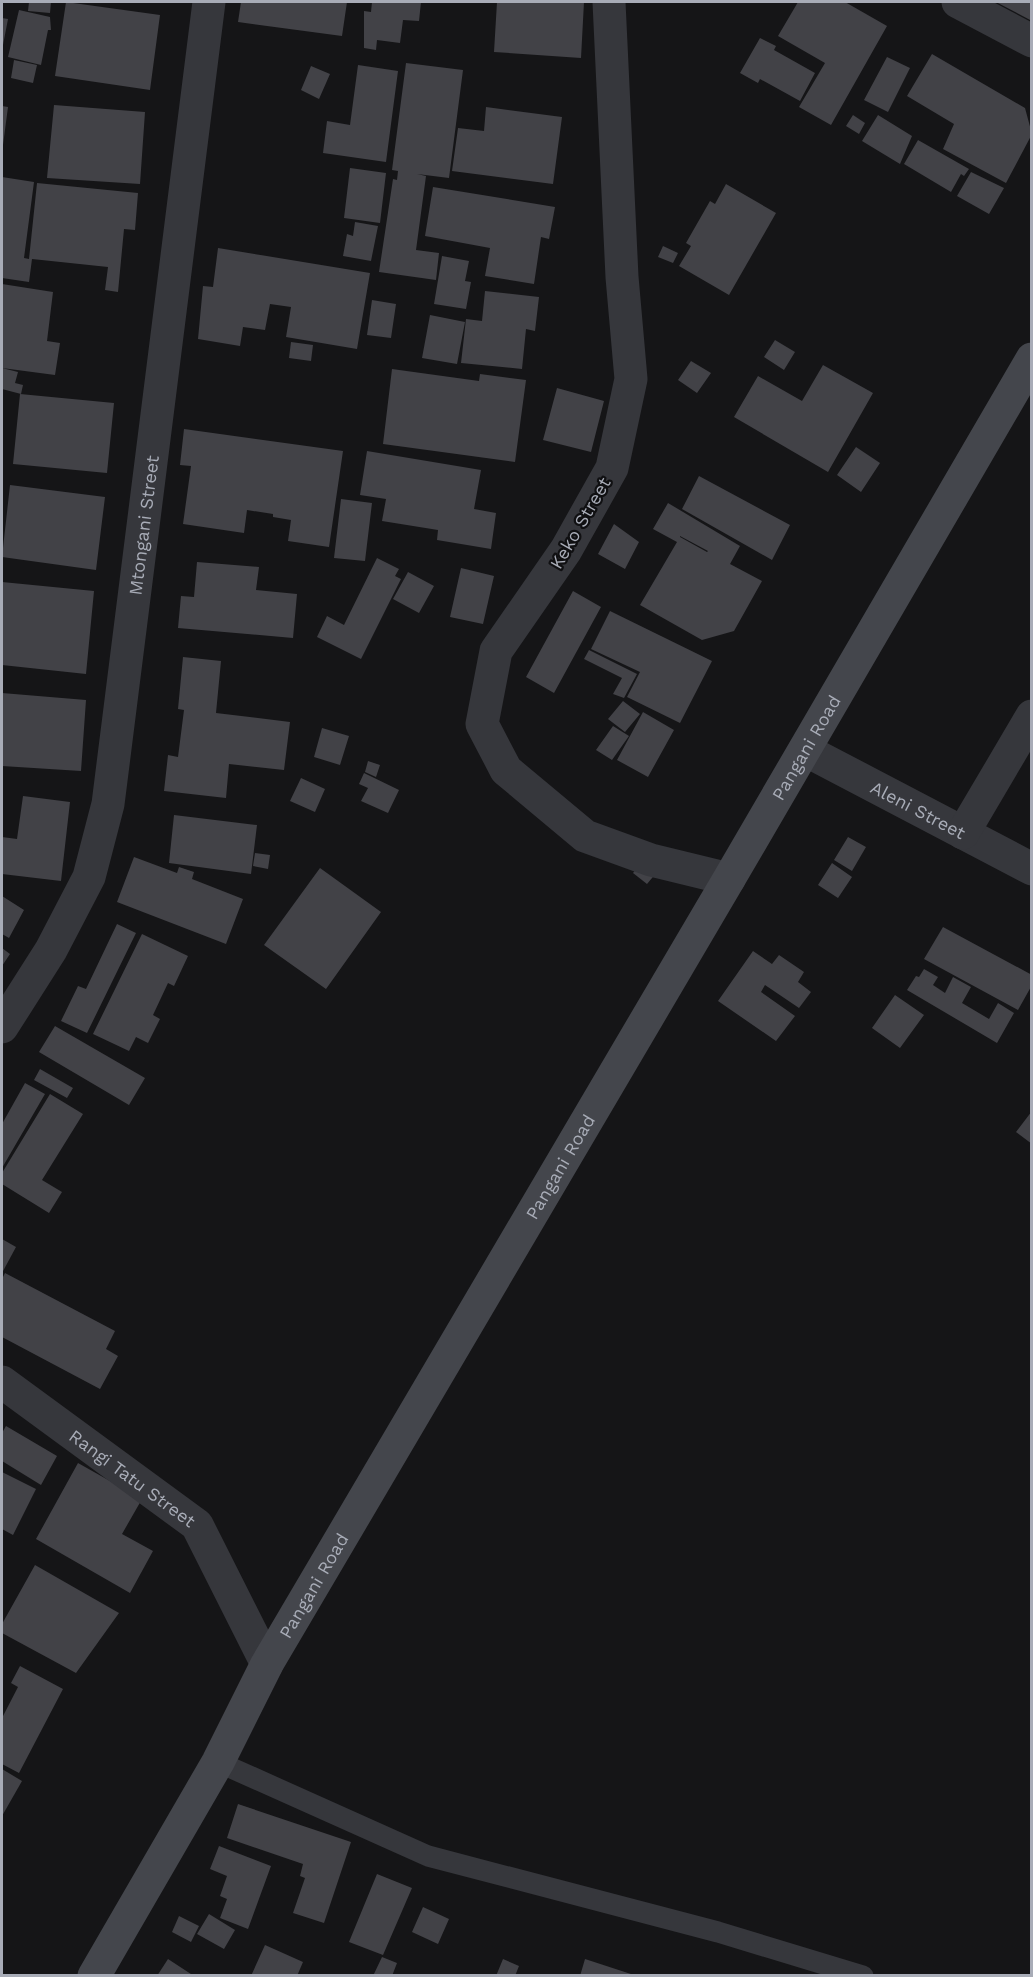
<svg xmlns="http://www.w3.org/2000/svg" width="1033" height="1977" font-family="'Work Sans',sans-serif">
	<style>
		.building { fill: #424247; fill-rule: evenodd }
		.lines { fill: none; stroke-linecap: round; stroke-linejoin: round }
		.lane { stroke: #36373c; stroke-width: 21 }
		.street { stroke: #36373c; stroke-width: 33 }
		.secondary { stroke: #44464c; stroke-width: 33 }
		.labels { text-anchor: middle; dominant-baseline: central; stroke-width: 4.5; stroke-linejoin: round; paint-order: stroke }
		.street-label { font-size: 18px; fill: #a8acb7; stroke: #101012 }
	</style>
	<rect width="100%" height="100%" fill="#151517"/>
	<path class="building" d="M29 2H51L50 13 28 11Z
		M66 2 160 15 150 90 55 76Z
		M241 2H347L342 36 238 22Z
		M372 2H421L419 21 403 20 400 43 377 40 376 50 364 48V11L371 12Z
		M497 2H584L581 58 494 52Z
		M798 2H845L887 26 831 125 799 107 825 63 778 36Z
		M996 2H1032V21Z
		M19 10 50 17 51 30H48L41 65 8 57Z
		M2 18 8 19 3 45H2Z
		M760 38 776 46 774 50 815 73 800 101 760 79 758 83 740 73Z
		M932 54 1025 108 1032 134 1006 183 943 149 954 124 907 96Z
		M887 57 910 68 888 112 864 100Z
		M14 60 37 65 33 83 11 78Z
		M406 63 463 70 449 178 417 174 426 176 416 250 439 253 436 280 379 272 393 179 397 180 398 171 392 170Z
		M358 65 398 71 386 162 323 153 327 121 350 125Z
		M311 66 330 74 319 99 301 90Z
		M54 105 145 112 140 184 47 178Z
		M2 106 8 107 3 145H2Z
		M486 107 562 117 553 184 452 171 458 128 484 131Z
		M853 115 865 123 859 134 846 126Z
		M878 115 912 136 900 164 862 141Z
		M918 140 969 169 964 176 961 174 951 192 904 164Z
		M350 168 386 173 380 223 344 218Z
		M971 172 1004 188 989 214 957 196Z
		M2 177 34 182 24 258 29 259 37 183 138 193 135 230 124 229 118 292 105 290 108 267 32 259 29 282 2 278Z
		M726 184 776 213 729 295 679 266 691 246 686 243 710 201 715 204Z
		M433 187 555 207 549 239 541 237 534 284 485 276 490 248 425 236Z
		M355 222 378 226 371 261 343 256 347 234 353 236Z
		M663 246 678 253 673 263 658 257Z
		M218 248 370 273 357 349 286 337 291 307 270 304 265 330 243 327 240 346 198 339 203 286 213 287Z
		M442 256 469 261 465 281 471 282 466 309 434 304Z
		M2 284 53 292 47 341 60 343 55 375 2 368Z
		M485 291 539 297 535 331 526 329 522 369 461 363 466 319 482 321Z
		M372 300 396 304 391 338 367 335Z
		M430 315 465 322 457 364 422 358Z
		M775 340 795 352 784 370 764 357Z
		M291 342 313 345 311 361 289 358Z
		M691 361 711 373 697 393 678 380Z
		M823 365 873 393 828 472 734 417 758 376 802 401Z
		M2 368 18 372 15 383 23 385 21 394 2 389Z
		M392 369 479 381 480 374 526 380 515 462 383 444Z
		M557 388 604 401 591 452 543 440Z
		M20 394 114 403 107 473 13 464Z
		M184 429 343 451 329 547 288 541 291 520 273 517V514L247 510 244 533 183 524 191 466 180 465Z
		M856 447 880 463 861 492 837 475Z
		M367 451 481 470 474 509 496 513 491 549 437 540 438 530 382 521 386 499 360 495Z
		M699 476 790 525 772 560 682 509Z
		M10 485 105 497 96 570 2 557Z
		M341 499 372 503 365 561 334 558Z
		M668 503 740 546 730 564 762 581 734 631 702 640 640 605 677 542 653 529ZM680 536 708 551 707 552 680 537Z
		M614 524 639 542 625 569 598 554Z
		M377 558 399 569 395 576 401 579 361 659 317 637 327 616 344 625Z
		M197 562 259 567 256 590 297 594 293 638 178 628 181 596 194 597Z
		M461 568 494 576 483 624 450 617Z
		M408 572 434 586 419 613 393 599Z
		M2 582 94 591 86 674 2 665Z
		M573 591 601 607 554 693 526 677Z
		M610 611 712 661 680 723 627 697 640 672 591 649Z
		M589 650 637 674 624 698 613 694 622 678 584 659Z
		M183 657 221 661 216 713 290 722 284 770 229 764 226 798 164 791 168 755 178 757 184 710 178 709Z
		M2 693 86 700 81 771 2 766Z
		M623 701 640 714 625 732 608 719Z
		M643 712 674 730 648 777 617 760Z
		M613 726 629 736 612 760 596 750Z
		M322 728 349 736 340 765 314 757Z
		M368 761 380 765 376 777 365 772Z
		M364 773 399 790 388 813 361 801 368 788 359 784Z
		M301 778 325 789 315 812 290 801Z
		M23 796 70 802 61 881 2 874V837L17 839Z
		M174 815 257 825 251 874 169 863Z
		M848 837 866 847 852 871 834 860Z
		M255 853 270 855 268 869 253 866Z
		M134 857 177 873 179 867 194 872 192 879 243 899 226 944 117 902Z
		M643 860 657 872 647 884 633 873Z
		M832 863 852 877 838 898 818 885Z
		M320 868 381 912 326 989 264 945Z
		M2 896 24 910 9 938 2 934Z
		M117 924 136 933 87 1033 61 1021 78 986 86 989Z
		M943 927 1032 975V985L1018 1010 924 959Z
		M142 934 188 956 174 986 168 983 153 1015 160 1019 148 1043 136 1037 129 1051 93 1034Z
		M2 948 10 954 2 966Z
		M753 951 772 964 779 955 804 972 798 982 811 992 799 1008 765 985 761 992 795 1016 776 1041 718 1001Z
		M924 969 938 977 933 985 945 993 953 977 971 987 962 1003 989 1019 998 1003 1014 1013 997 1043 907 990 916 976 919 977Z
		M895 995 924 1015 900 1048 872 1028Z
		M55 1026 145 1078 129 1105 39 1052Z
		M40 1069 73 1088 67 1098 34 1080Z
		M25 1083 45 1094 2 1168V1124Z
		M50 1094 83 1114 42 1180 62 1192 49 1213 2 1184V1173Z
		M1032 1111V1144L1016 1132Z
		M2 1239 16 1247 2 1273Z
		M5 1273 115 1331 106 1349 118 1356 100 1389 2 1337V1279Z
		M6 1426 57 1456 41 1485 2 1461V1433Z
		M78 1463 142 1499 122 1534 153 1551 130 1593 36 1539Z
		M2 1472 36 1489 13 1535 2 1529Z
		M35 1565 119 1613 76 1673 2 1633V1624Z
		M20 1666 63 1689 19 1773 2 1764V1718L18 1687 11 1683Z
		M2 1769 22 1781 2 1816Z
		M238 1804 351 1842 324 1923 293 1913 305 1878 300 1876 303 1864 227 1838Z
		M219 1846 271 1866 248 1929 220 1918 227 1899 220 1896 227 1876 210 1869Z
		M377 1874 412 1888 383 1955 349 1942Z
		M423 1907 449 1919 438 1944 412 1932Z
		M209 1914 235 1930 224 1949 197 1934Z
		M179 1916 199 1926 191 1942 172 1932Z
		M265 1945 303 1962 297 1976H251Z
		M382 1957 397 1963 392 1976H373Z
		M168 1959 194 1976H157Z
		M503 1959 519 1966 515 1976H496Z
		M585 1959 634 1975V1976H580Z"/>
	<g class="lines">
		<path class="lane" d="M218 1762 428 1856 718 1932 863 1976"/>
		<g class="street">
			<path d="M609 2 622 277 631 379 612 468 566 550 496 651 482 724 506 770 585 836 651 860 729 879"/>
			<path d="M958 2 1032 41"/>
			<path id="s1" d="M805 750 1032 869"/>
			<path d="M963 833 1032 716"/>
			<path id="s2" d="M2 1027 51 950 89 877 108 804 209 2"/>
			<path id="s3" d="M2 1382 197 1525 267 1664"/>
		</g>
		<path class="secondary" id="s4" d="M94 1976 218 1762 267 1664 729 879 1032 359"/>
	</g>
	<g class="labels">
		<g class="street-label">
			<text transform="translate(580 523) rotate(-60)">Keko Street</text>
			<text stroke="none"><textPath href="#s2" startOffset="530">Mtongani Street</textPath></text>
			<text stroke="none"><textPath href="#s4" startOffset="1420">Pangani Road</textPath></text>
			<text stroke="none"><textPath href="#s1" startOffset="128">Aleni Street</textPath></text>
			<text stroke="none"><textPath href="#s4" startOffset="934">Pangani Road</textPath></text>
			<text stroke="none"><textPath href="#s3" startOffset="162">Rangi Tatu Street</textPath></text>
			<text stroke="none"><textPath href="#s4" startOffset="448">Pangani Road</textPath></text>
		</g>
	</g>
	<rect width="1033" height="1977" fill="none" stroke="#a8acb7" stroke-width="6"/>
</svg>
